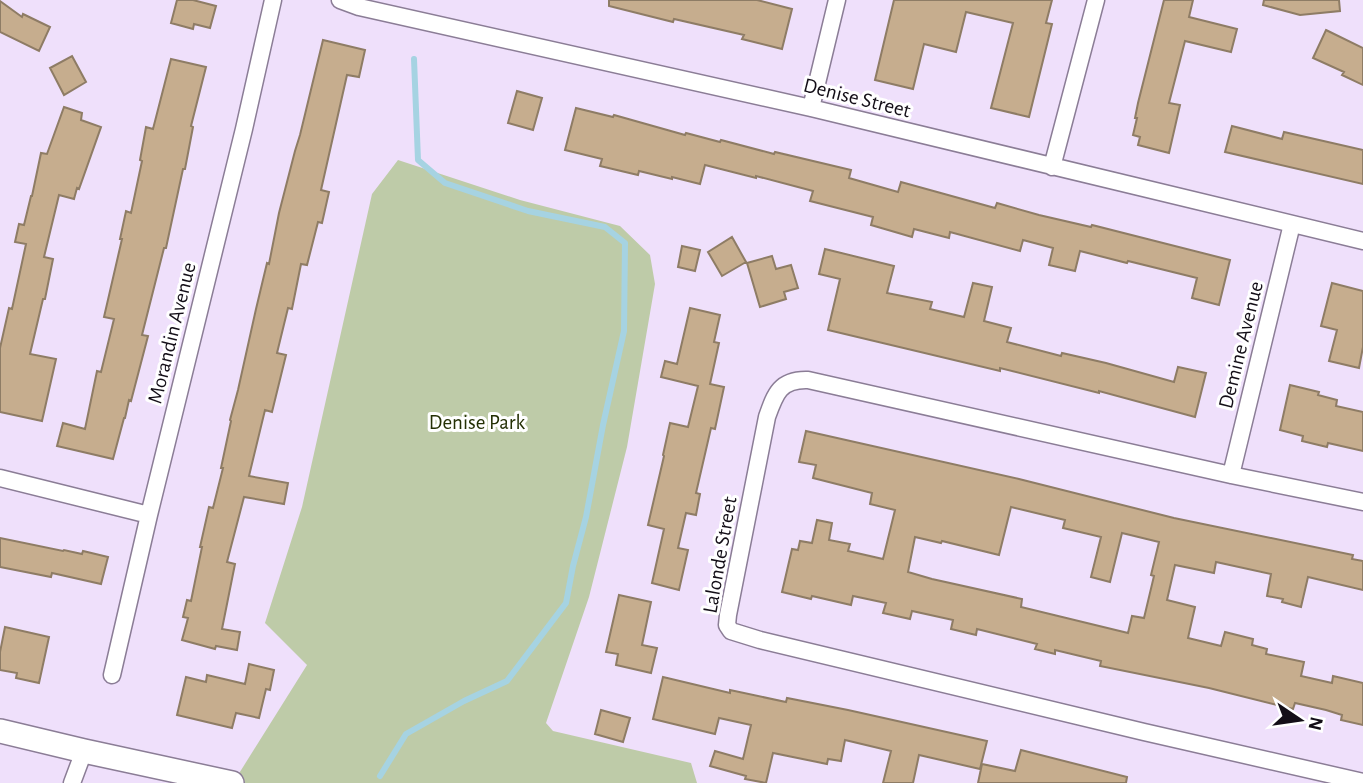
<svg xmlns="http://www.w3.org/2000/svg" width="1363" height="783" font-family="'Alegreya Sans',sans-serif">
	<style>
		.green { fill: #becba8 }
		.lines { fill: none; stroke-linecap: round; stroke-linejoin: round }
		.stream { stroke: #a6d3e2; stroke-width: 6 }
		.building { fill: #c6ad8e; stroke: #8e7c65; stroke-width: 2; fill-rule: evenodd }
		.street-casing { stroke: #8b7d96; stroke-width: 19 }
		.secondary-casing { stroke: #8b7d96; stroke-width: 26 }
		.street { stroke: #fff; stroke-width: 16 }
		.secondary { stroke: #fff; stroke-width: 23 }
		.labels { text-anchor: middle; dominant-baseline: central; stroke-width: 6; stroke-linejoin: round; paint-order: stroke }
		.street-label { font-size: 21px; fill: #130e17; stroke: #fff }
		.park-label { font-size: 21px; fill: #243005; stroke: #fff }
	</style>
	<rect width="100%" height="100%" fill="#efe0fb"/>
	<path class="green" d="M398 160 520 200 620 226 650 255 655 284 627 447 589 597 546 723 553 731 691 763 697 783H233L307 665 265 623 302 507 372 194Z"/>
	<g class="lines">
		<path class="stream" d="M380 776 406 734 464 701 507 681 566 603 573 566 586 517 603 425 624 331 625 243 605 227 528 211 445 183 418 160 414 59"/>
	</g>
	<path class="building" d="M177 0H193L216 6 210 28 194 24 193 29 171 23Z
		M609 0H757L792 9 782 49 742 39 744 35 674 19 673 22 609 6Z
		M894 0H1052L1046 23 1052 24 1029 117 991 108 1013 23 966 12 956 52 924 44 913 89 875 80Z
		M1164 0H1193L1189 17 1237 29 1231 52 1185 41 1169 103 1180 105 1169 153 1138 145 1140 137 1133 135 1137 118H1135L1138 103Z
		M1264 0H1339L1340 11 1300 15 1263 5Z
		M0 1 22 17 23 14 50 27 39 51 0 32Z
		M1326 30 1363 48V85L1342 75 1344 72 1313 58Z
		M323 40 365 50 359 77 347 75 321 190 329 192 322 223 318 222 307 265 301 264 292 309 288 308 277 353 286 355 272 412 265 410 249 476 288 483 284 504 244 497 227 562 235 564 222 629 240 632 237 650 216 646 215 649 182 640 188 618 183 617 187 600 191 601 202 547H200L209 507 213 508 223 468H221L231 421 230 420 238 390 256 309 267 263 269 264 279 213 295 151 300 135Z
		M72 56 86 82 64 95 50 68Z
		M171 59 206 67 191 126 193 127 185 169H183L166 248H164L142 335 148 336 131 401 129 400 125 418H124L113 459 57 446 63 423 85 429 97 371 101 372 114 319 104 317 122 239H120L126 211 131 213 142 161 140 160 146 127 153 129Z
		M517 91 542 98 533 130 508 123Z
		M64 107 82 113 81 120 101 127 79 189 77 188 74 199 59 195 44 257 53 259 45 299H43L30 354 56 359 42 421 0 412V348L9 308 12 309 26 244 15 242 19 224 24 225 31 196H32L41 153 47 154Z
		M576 108 613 117 614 115 685 135 686 133 720 142 721 140 774 154 775 152 851 170 849 178 898 192 901 182 995 208 997 203 1039 215 1091 227 1092 225 1230 260 1219 305 1192 298 1197 278 1128 261 1127 263 1080 251 1075 271 1049 265 1053 248 1023 240 1020 251 950 232 949 238 914 229 912 237 871 225 873 217 810 201 813 191 756 176V178L705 165 700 184 672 177V179L639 171 638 175 600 166 602 159 565 150Z
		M1232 126 1282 139 1284 132 1363 150V184L1225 152Z
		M732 237 746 262 722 276 708 252Z
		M682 246 700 250 695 271 678 267Z
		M825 249 894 266 887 293 932 302 930 309 964 317 973 283 992 287 984 321 1011 328 1007 342 1061 356 1062 353 1106 363 1174 382 1178 367 1206 373 1195 417 1099 391V393L1000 368V371L828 330 840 279 819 274Z
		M772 256 776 269 791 265 798 288 784 292 786 299 760 307 747 263Z
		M1332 283 1363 291V347L1359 368 1329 361 1337 330 1321 326Z
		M690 308 720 315 714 342 719 343 710 384 724 387 715 429 711 428 696 493 700 494 696 515 686 513 678 548 688 550 679 590 652 583 664 529 648 525 664 456 663 455 670 423 688 427 698 386 661 377 665 361 677 364Z
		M1290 385 1319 392 1318 395 1337 400 1336 406 1363 412V451L1328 443 1327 447 1302 441 1303 436 1280 430Z
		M806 431 1019 479 1174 518 1353 555 1352 559 1363 561V590L1308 577 1301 607 1282 602 1283 599 1267 596 1271 574 1216 562 1214 573 1175 565 1167 600 1195 607 1188 638 1221 646 1225 632 1253 639 1252 645 1267 649 1266 654 1304 662 1301 676 1332 683 1333 676 1363 683V725L1341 720 1342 715 1326 710 1295 703 1293 709 1209 688 1100 666 1101 661 1055 650V654L1035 649 1037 644 977 629 976 635 951 629 953 620 912 611 910 619 883 613 886 603 853 596 851 605 812 596 811 599 782 592 792 549 798 550 800 541 812 543 817 520 832 523 829 540 850 544 848 551 883 559 895 510 870 504 872 493 813 478 816 465 799 462ZM1011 507 1065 520 1063 528 1101 537 1091 577 1110 582 1122 533 1159 542 1151 575 1154 576 1144 618 1132 616 1128 633 1021 607 1022 599 932 579 908 572 915 537 941 543 942 541 999 555Z
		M0 538 63 551 64 550 82 554 83 551 108 557 101 584 52 573 51 577 0 567Z
		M619 595 651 602 642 645 657 648 651 673 616 665 618 654 606 652Z
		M5 627 49 637 39 683 16 678 17 673 0 670V652Z
		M249 664 274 670 270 690 266 689 259 718 236 713 232 728 177 715 186 677 206 682 207 675 245 684Z
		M663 677 730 693V690L786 702 787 698 848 710 987 741 980 769 919 755 913 783H883L891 751 845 740 841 761 828 759 827 764 773 753 766 783 745 779 746 776 710 766 715 751 743 759 751 725 719 718 715 734 653 719Z
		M601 710 630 718 623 742 595 734Z
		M1021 750 1127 777 1126 783H978L982 764 1015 771Z"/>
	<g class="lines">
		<defs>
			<path id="street" d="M340 0 359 7 811 108 1363 241
				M811 108 837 0
				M1052 167 1096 0
				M1231 475 1292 224
				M0 478 149 515
				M1363 502 1231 475 808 380C780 379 775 394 767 417L728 615 727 625 731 631 760 640 1144 732 1363 782
				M112 675 149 515 244 129 273 0
				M72 783 84 751"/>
			<path id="secondary" d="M0 731 84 751 232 783"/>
		</defs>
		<use href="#street" class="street-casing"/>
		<use href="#secondary" class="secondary-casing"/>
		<use href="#street" class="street"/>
		<use href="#secondary" class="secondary"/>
	</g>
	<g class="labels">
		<g class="street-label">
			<text transform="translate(857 98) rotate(14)">Denise Street</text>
			<text transform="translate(172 333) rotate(-76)">Morandin Avenue</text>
			<text transform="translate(1241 345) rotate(-76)">Demine Avenue</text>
			<text transform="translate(720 555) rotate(-80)">Lalonde Street</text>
		</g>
		<g class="park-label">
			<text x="477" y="422">Denise Park</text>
		</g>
	</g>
	<g transform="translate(1300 720) rotate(103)" stroke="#ffffff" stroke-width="5" paint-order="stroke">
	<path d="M0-5L12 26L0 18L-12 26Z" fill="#130e17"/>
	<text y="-10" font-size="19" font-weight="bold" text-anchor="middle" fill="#130e17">N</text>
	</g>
</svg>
